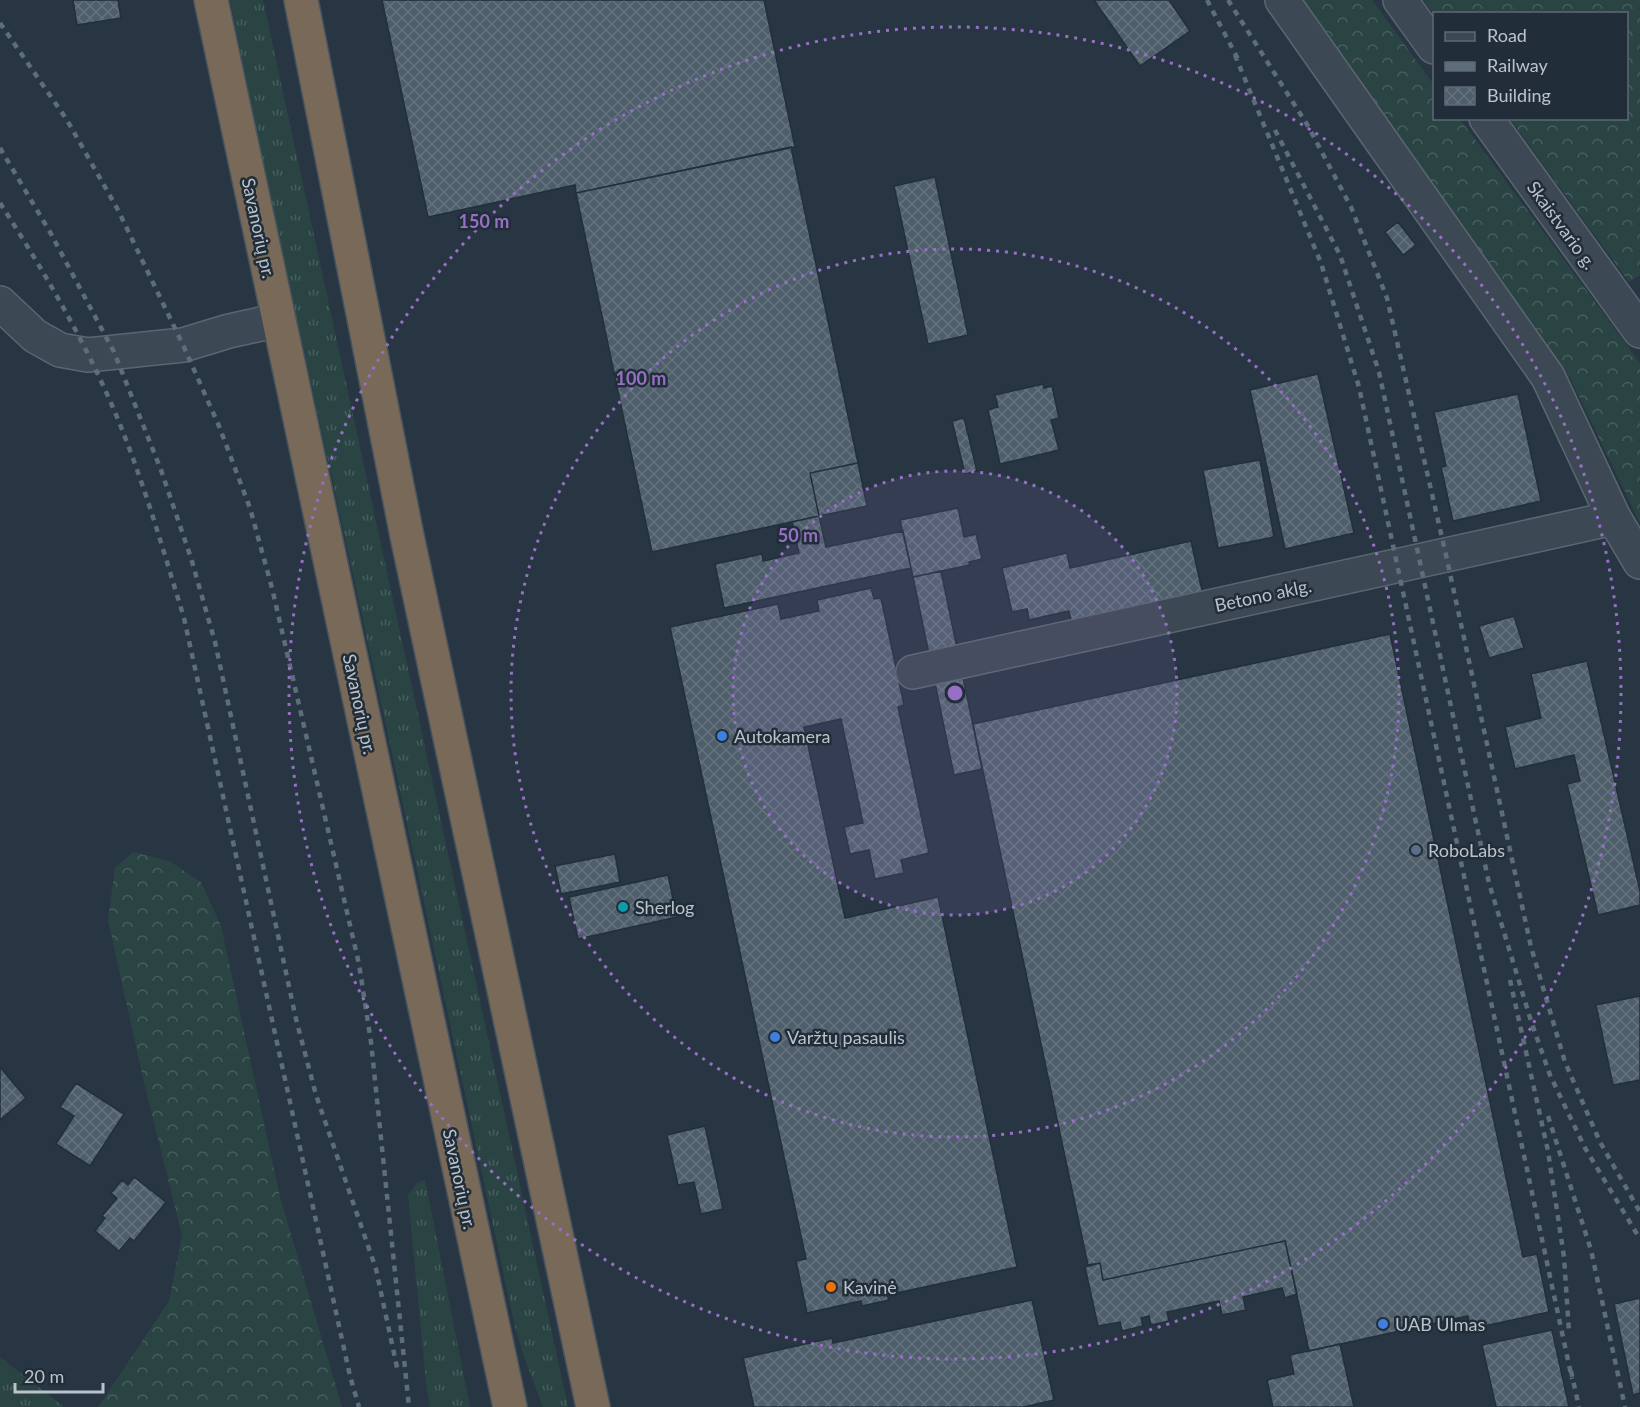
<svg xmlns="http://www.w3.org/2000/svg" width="1640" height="1407" font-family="Lato,sans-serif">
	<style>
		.grass { fill: url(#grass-tufts) }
		.forest { fill: url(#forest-crowns) }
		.building { fill: url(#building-cross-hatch); stroke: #232f3a; stroke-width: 1.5 }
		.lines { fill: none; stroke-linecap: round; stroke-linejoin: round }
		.street-casing { stroke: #5b6670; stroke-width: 36 }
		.highway-casing { stroke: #47535d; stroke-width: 36 }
		.street { stroke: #3c4853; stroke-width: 33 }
		.highway { stroke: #796959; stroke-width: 33 }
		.rail { stroke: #5e6d7a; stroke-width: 4.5; stroke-dasharray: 6 6; stroke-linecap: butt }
		.ring { fill: none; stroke: #9770c5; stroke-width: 3; stroke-dasharray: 3 6 }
		.shop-dot { fill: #3f7fe0; stroke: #212d38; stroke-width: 2 }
		.service-dot { fill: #5c6f8a; stroke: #212d38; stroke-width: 2 }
		.culture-dot { fill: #0f9aa8; stroke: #212d38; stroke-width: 2 }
		.food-dot { fill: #e8710a; stroke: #212d38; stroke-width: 2 }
		.labels { text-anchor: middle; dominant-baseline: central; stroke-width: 5; stroke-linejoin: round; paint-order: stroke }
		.street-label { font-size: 18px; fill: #bac3cc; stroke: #212d38 }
		.poi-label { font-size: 18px; fill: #bac3cc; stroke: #212d38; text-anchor: start }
		.centre { fill: #9770c5; stroke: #212d38; stroke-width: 3 }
		.ring-label { font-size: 18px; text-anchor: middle; font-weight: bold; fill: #9770c5; stroke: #212d38; stroke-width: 5; stroke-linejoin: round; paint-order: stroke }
	</style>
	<defs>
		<pattern id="grass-tufts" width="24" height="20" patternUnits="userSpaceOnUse" patternTransform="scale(1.5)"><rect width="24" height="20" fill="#2a4444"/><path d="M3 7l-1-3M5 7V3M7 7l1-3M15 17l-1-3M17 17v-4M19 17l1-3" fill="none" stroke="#475d5e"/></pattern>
		<pattern id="forest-crowns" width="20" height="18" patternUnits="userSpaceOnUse" patternTransform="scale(1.5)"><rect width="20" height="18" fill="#2a4444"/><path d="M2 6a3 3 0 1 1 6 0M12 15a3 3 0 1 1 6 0" fill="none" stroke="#475d5e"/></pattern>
		<pattern id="building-cross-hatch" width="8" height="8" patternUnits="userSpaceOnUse" patternTransform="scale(1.5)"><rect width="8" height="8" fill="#4e5e6b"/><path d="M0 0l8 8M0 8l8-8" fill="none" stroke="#65737f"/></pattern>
	</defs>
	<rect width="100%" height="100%" fill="#283643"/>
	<path class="grass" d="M230 0H263L568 1407H543L524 1357 515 1327 384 716 264 167Z
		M425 1180 470 1407H430L426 1382 408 1195 417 1183Z
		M0 1357 64 1407H0Z"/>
	<path class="forest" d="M1304 0H1372L1434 85V118L1460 119 1640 363V523L1571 380Z
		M1424 0H1640V275L1629 282 1510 119 1626 118V14H1434V15Z
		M133 852 169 861 201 882 221 926 280 1197 342 1407H98L169 1301 182 1235 145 1087 108 920 115 868Z"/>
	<path class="building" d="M73 0H118L121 18 77 25Z
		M382 0H764L795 147 576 193 575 185 428 217Z
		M1094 0H1169L1190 31 1140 66Z
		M791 147 858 463 810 473 819 516 652 552 576 193Z
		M935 177 968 335 928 344 894 186Z
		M1398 222 1416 245 1403 255 1385 232Z
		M1318 374 1354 533 1285 549 1250 390Z
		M1043 384 1044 388 1052 386 1059 418 1051 420 1059 450 1000 464 988 410 998 407 995 395Z
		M1518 394 1541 501 1453 521 1441 467 1446 466 1434 412Z
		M964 418 977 471 965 474 952 421Z
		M1260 460 1274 537 1218 548 1203 470Z
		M858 463 867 506 819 516 810 473Z
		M958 508 964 537 976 534 982 559 969 562 970 565 913 577 900 520Z
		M819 516 826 547 903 531 911 568 724 608 715 564 762 554 763 561 799 553 792 522Z
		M1191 541 1203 595 1072 625 1069 611 1029 620 1027 609 1012 612 1002 568 1067 553 1070 568Z
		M941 571 982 769 954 775 913 577Z
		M871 588 874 599 881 598 904 705 898 707 929 853 901 860 904 873 875 879 869 850 850 854 844 827 863 823 841 719 804 727 845 918 938 897 1017 1267 887 1295 889 1300 862 1306 861 1301 807 1313 796 1261 806 1259 670 627 778 604 781 619 819 611 817 600Z
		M1514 616 1524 648 1489 658 1479 626Z
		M1390 634 1523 1257 1537 1254 1549 1312 1470 1329 1468 1316 1309 1351 1285 1241 1103 1280 1100 1263 1088 1265 973 724Z
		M1587 661 1640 891V905L1598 915 1567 784 1580 781 1574 755 1515 769 1505 727 1541 718 1531 674Z
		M615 854 620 882 561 894 555 866Z
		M668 875 677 917 578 939 569 897Z
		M1640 996V1082V1080L1613 1085 1596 1005Z
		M0 1067 26 1098 0 1120Z
		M76 1083 124 1114 90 1166 56 1144 74 1116 60 1107Z
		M705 1126 723 1209 701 1214 694 1182 678 1185 667 1135Z
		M134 1177 166 1202 134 1241 130 1238 119 1251 95 1231 105 1218 102 1216 117 1198 111 1193 122 1180 128 1185Z
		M1285 1241 1297 1294 1285 1298 1282 1288 1243 1297 1246 1310 1222 1315 1219 1301 1167 1312 1169 1321 1151 1325 1149 1316 1141 1318 1143 1326 1122 1331 1120 1322 1098 1326 1085 1267 1100 1263 1103 1280Z
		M1640 1298V1393L1633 1395 1614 1304Z
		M1032 1300 1054 1400 1024 1407H754L743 1358 832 1338 833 1343Z
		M1552 1330 1569 1407H1496L1482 1345Z
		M1340 1344 1354 1407H1273L1267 1380 1294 1374 1290 1355Z"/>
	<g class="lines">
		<defs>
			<path id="street" d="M1282 0 1548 377 1614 518 1640 562
				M1400 0 1434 47
				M1486 118 1640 331
				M0 303 35 336 60 350 88 355 183 345 229 331 279 320
				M913 672 1614 518"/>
			<path id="highway" d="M211 0 510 1407
				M301 0 407 536 593 1407"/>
		</defs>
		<use href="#street" class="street-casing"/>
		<use href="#highway" class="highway-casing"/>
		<use href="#street" class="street"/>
		<use href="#highway" class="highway"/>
		<path class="rail" d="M1207 0 1239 61
			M1228 0 1308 126 1351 207 1387 298 1446 555 1531 947 1565 1062 1600 1142 1640 1212
			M0 23 67 120 118 210 183 345 219 426 250 508 272 588 359 964 371 1042 409 1407
			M1235 55 1321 263 1359 387 1572 1379
			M1275 130 1340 255 1379 372 1489 883 1531 1021 1550 1075 1585 1148 1640 1239
			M0 148 50 232 114 352 161 470 191 558 215 642 296 1019 316 1095 376 1269 398 1372
			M0 203C46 274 92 353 123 432 147 493 165 556 184 618L350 1376 359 1407
			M1510 980 1548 1151 1564 1257 1569 1332
			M1548 1116 1591 1250 1625 1407
			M1571 1371 1579 1407"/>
	</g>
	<circle cx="955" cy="693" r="222" fill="#9770c5" fill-opacity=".12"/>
	<g class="ring">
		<circle cx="955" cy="693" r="222"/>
		<circle cx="955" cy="693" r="444"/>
		<circle cx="955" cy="693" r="666"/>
	</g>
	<g class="shop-dot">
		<circle cx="722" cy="736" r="6"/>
		<circle cx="775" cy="1037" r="6"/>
		<circle cx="1383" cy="1324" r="6"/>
	</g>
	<circle class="service-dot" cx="1416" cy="850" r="6"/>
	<circle class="culture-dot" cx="623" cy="907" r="6"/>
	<circle class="food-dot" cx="831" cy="1287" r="6"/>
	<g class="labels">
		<g class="street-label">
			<text transform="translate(1562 225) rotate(54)">Skaistvario g.</text>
			<text transform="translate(259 228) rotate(78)">Savanorių pr.</text>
			<text transform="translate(1263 595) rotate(-12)">Betono aklg.</text>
			<text transform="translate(360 704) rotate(78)">Savanorių pr.</text>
			<text transform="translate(460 1179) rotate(78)">Savanorių pr.</text>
		</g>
		<g class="poi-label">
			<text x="734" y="736">Autokamera</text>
			<text x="1428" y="850">RoboLabs</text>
			<text x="635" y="907">Sherlog</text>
			<text x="787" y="1037">Varžtų pasaulis</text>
			<text x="843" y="1287">Kavinė</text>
			<text x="1395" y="1324">UAB Ulmas</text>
		</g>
	</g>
	<circle cx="955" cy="693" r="9" class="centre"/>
	<g class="ring-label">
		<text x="484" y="228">150 m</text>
		<text x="641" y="385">100 m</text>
		<text x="798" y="542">50 m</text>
	</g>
	<rect x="1433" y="12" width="195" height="108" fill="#212d38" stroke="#5e6973" stroke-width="1.5"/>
	<rect x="1445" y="32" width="30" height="9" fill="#3c4853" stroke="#5e6973" stroke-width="1.5"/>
	<text x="1487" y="42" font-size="18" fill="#bac3cc">Road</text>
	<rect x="1445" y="62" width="30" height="9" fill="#5e6d7a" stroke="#5e6973" stroke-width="1.5"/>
	<text x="1487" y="72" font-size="18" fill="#bac3cc">Railway</text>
	<rect x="1445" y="87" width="30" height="18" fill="url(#building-cross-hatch)" stroke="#5e6973" stroke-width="1.5"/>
	<text x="1487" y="102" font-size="18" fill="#bac3cc">Building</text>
	<path d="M15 1383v9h88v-9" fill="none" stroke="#bac3cc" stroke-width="3"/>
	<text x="24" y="1383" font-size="18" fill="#bac3cc" stroke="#212d38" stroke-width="4.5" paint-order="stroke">20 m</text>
</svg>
